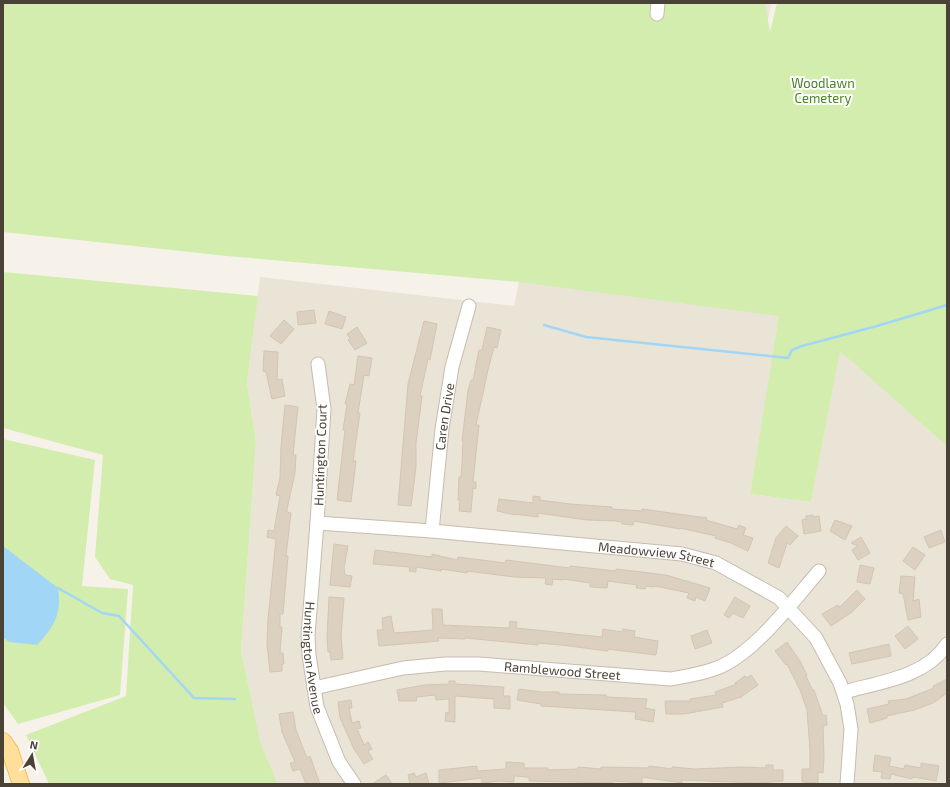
<svg xmlns="http://www.w3.org/2000/svg" width="950" height="787" font-family="'Exo 2',sans-serif">
	<style>
		.residential { fill: #eae4d7 }
		.green { fill: #d3edaf }
		.water { fill: #a2d6f6 }
		.lines { fill: none; stroke-linecap: round; stroke-linejoin: round }
		.stream { stroke: #a2d6f6; stroke-width: 2.5 }
		.building { fill: #dcd0c1; stroke: #d4c5b0 }
		.minor-casing { stroke: #c5bcae; stroke-width: 15 }
		.major-casing { stroke: #eebe5f; stroke-width: 18 }
		.minor { stroke: #fff; stroke-width: 13 }
		.major { stroke: #ffdf99; stroke-width: 16 }
		.labels { text-anchor: middle; dominant-baseline: central; stroke-width: 4; stroke-linejoin: round; paint-order: stroke }
		.park-label { font-size: 13px; fill: #4b8224; stroke: #fff }
		.street-label { font-size: 13px; fill: #4a4237; stroke: #fff }
	</style>
	<rect width="100%" height="100%" fill="#f6f2e9"/>
	<path class="residential" d="M577 3H771L744 148 807 154 750 494 811 502 905 3H947V784H278L261 744 241 651 256 442 247 383 260 277 514 306Z"/>
	<path class="green" d="M3 3H765L770 32 777 3H947V446L840 351 811 502 750 494 779 316 519 282 227 256 3 232Z
		M3 272 258 296 247 383 256 442 241 651 261 744 278 784H49L26 735 126 696 133 585 110 579 95 557 103 455 3 428Z
		M3 439 95 460 82 586 128 589 120 695 18 724 3 703Z"/>
	<path class="water" d="M3 546 58 588C62 615 54 626 37 645L9 642 3 637Z"/>
	<g class="lines">
		<path class="stream" d="M544 325 586 337 788 358 792 350 802 346 877 326 947 305
			M58 588 102 613 119 616 194 698 235 699"/>
	</g>
	<path class="building" d="M314 310 316 323 298 325 297 312Z
		M329 311 346 317 342 329 325 324Z
		M284 320 294 329 281 344 270 336Z
		M424 321 437 324 430 360 428 359 420 396H422L416 443V467L411 506 398 505 408 384Z
		M357 327 367 343 355 350 348 340 350 338 347 334Z
		M487 327 501 330 497 348 494 347 488 370 476 425H479L473 482H476V489L473 488 471 512 459 511 460 500H458L459 477H461L462 464 463 441H462L468 391 471 380H473L479 350H482Z
		M264 351 278 352 277 380 282 379 285 396 272 399 266 372 263 371Z
		M358 356 372 358 369 376 364 375 358 413H360L353 461H356L351 502 337 500 345 430H343L347 404H345L350 384 354 385Z
		M285 405 298 407 293 455H296L295 473 287 509V512L291 513 286 556H288L283 614H280V627H282L280 653H283L284 664H282V671L270 672 267 644 268 620 276 539 267 537 268 530 274 531 280 496 276 495 280 478 281 446Z
		M533 496 540 497V500L570 504 612 507V509L642 511V509L707 518 706 520 737 529 739 525 746 528 743 535 753 538 748 551 731 543 715 538 716 536 680 528V529L634 521 633 525 622 524V522L616 521 587 520 538 513V517L515 514V515L497 511 499 499 533 503Z
		M813 515V517L819 516 821 531 804 534 802 520 806 519V516Z
		M835 520 852 526 845 540 830 531Z
		M786 526 798 536 790 545 787 543 779 568 768 563 776 538Z
		M941 530 945 542 929 548 924 537Z
		M861 537 870 553 858 560 852 550 858 546 851 543Z
		M334 544 348 546 344 568 345 575 352 576 350 587 330 585Z
		M913 547 925 555 915 570 903 561Z
		M375 550 432 557V554L457 560 458 557 505 563 506 560 570 568V566L616 571V569L666 575 710 588 705 601 696 597 695 601 687 598 689 593 655 586 654 587 646 586 645 589 636 588 637 585 608 581 607 588 590 587V583L563 579V580L553 579 552 585 545 584 546 578 514 577 467 571V573L441 569V571L416 567V572L409 571 410 567 373 564Z
		M860 565 874 568 870 584 857 582Z
		M901 576 915 577 913 601 919 599 921 617 908 620 903 594 899 593Z
		M857 590 865 599 852 612 831 626 822 614 838 605 840 607Z
		M329 597 344 598 341 636 343 659 331 660 330 652H328L327 638Z
		M735 597 750 606 743 618 733 613 729 618 724 615Z
		M432 609H442L443 625 509 628 510 621 517 622 516 628 602 637 603 629 622 632 623 629 635 631 634 637 658 641 656 655 608 649V651L561 645 538 643V645L465 638V639L438 638 439 641 379 646 377 630H383L382 618 391 616 394 633 433 630Z
		M908 626 918 639 905 649 895 636Z
		M707 630 712 643 695 649 691 636Z
		M787 642 800 661 807 675 806 676 813 691 814 690 823 716 826 715 827 725 823 726 824 758 823 773 818 772V783L802 782V769H810V751L807 710 800 690 787 664 786 665 775 651Z
		M889 644 891 656 852 664 849 653Z
		M751 675 758 685 741 697 722 703 723 707 684 714H666L665 701H690V699L716 695 715 692 737 684 735 683 745 676 747 678Z
		M947 679V693L933 703 914 710 887 716V718L870 723 867 709 889 704 888 701 906 699 934 688 933 686Z
		M449 681H455V684L504 687 503 696H510V709L494 708V699L455 696V722L445 721 446 712 449 713V699L436 700 435 695 416 697 417 701H399L397 690 424 685 449 684Z
		M519 689 541 692H559V694L606 695V697L647 699 645 708 655 710 653 722 635 719 636 712 541 706V704L517 700Z
		M351 700 352 708H349L352 723 359 721 361 728 357 729 364 745 368 742 372 749 368 751 373 759 364 764 354 749 340 718 338 702Z
		M293 712 296 730 307 758 310 756 320 784H306L300 769 293 771 290 763 295 762 282 732 279 714Z
		M875 755 891 758 889 766 904 769 905 765 921 768V763L939 766 936 781 913 777 912 779 891 774 890 779 881 778 882 772 873 771Z
		M506 762 524 763V768H548V770L578 769V767L601 769V767L649 768V766L672 769V767L695 769 742 767 766 768V765H773V770H783V781L759 783 682 780V783L642 777V783L613 781V783L529 781V777L514 776V782L500 781 482 783V778L439 783V770L477 766V771L506 769Z
		M414 773 416 777 426 773 429 784H410L408 775Z
		M386 775 392 784H372Z"/>
	<g class="lines">
		<defs>
			<g id="minor">
				<path d="M657 14 658 3"/>
				<path id="s1" d="M318 364 324 409 317 523 308 635 309 655 317 707 339 762 354 784"/>
				<path id="s2" d="M317 523 432 531 682 554 716 563 779 598 816 638 840 683 847 704 851 729 847 784"/>
				<path id="s3" d="M432 531 442 429 452 367 469 306"/>
				<path id="s4" d="M314 688 403 668 445 664H479L671 679C686 676 702 674 717 668 754 654 793 601 819 571"/>
				<path d="M844 692C880 682 926 677 947 644"/>
			</g>
			<path id="major" d="M3 741 10 751 21 784"/>
		</defs>
		<use href="#minor" class="minor-casing"/>
		<use href="#major" class="major-casing"/>
		<use href="#minor" class="minor"/>
		<use href="#major" class="major"/>
	</g>
	<g class="labels">
		<g class="park-label">
			<text x="823" y="83">Woodlawn<tspan x="823" dy="15">Cemetery</tspan></text>
		</g>
		<g class="street-label">
			<text stroke="none"><textPath href="#s3" startOffset="115">Caren Drive</textPath></text>
			<text transform="translate(320 455) rotate(-88)">Huntington Court</text>
			<text stroke="none"><textPath href="#s2" startOffset="341">Meadowview Street</textPath></text>
			<text stroke="none"><textPath href="#s1" startOffset="295">Huntington Avenue</textPath></text>
			<text stroke="none"><textPath href="#s4" startOffset="251">Ramblewood Street</textPath></text>
		</g>
	</g>
	<rect width="950" height="787" fill="none" stroke="#4a4237" stroke-width="8"/>
	<g transform="translate(32 755) rotate(11)" stroke="#ffffff" stroke-width="3" paint-order="stroke">
	<path d="M0-3L7 15L0 10L-7 15Z" fill="#4a4237"/>
	<text y="-6" font-size="11" font-weight="bold" text-anchor="middle" fill="#4a4237">N</text>
	</g>
</svg>
